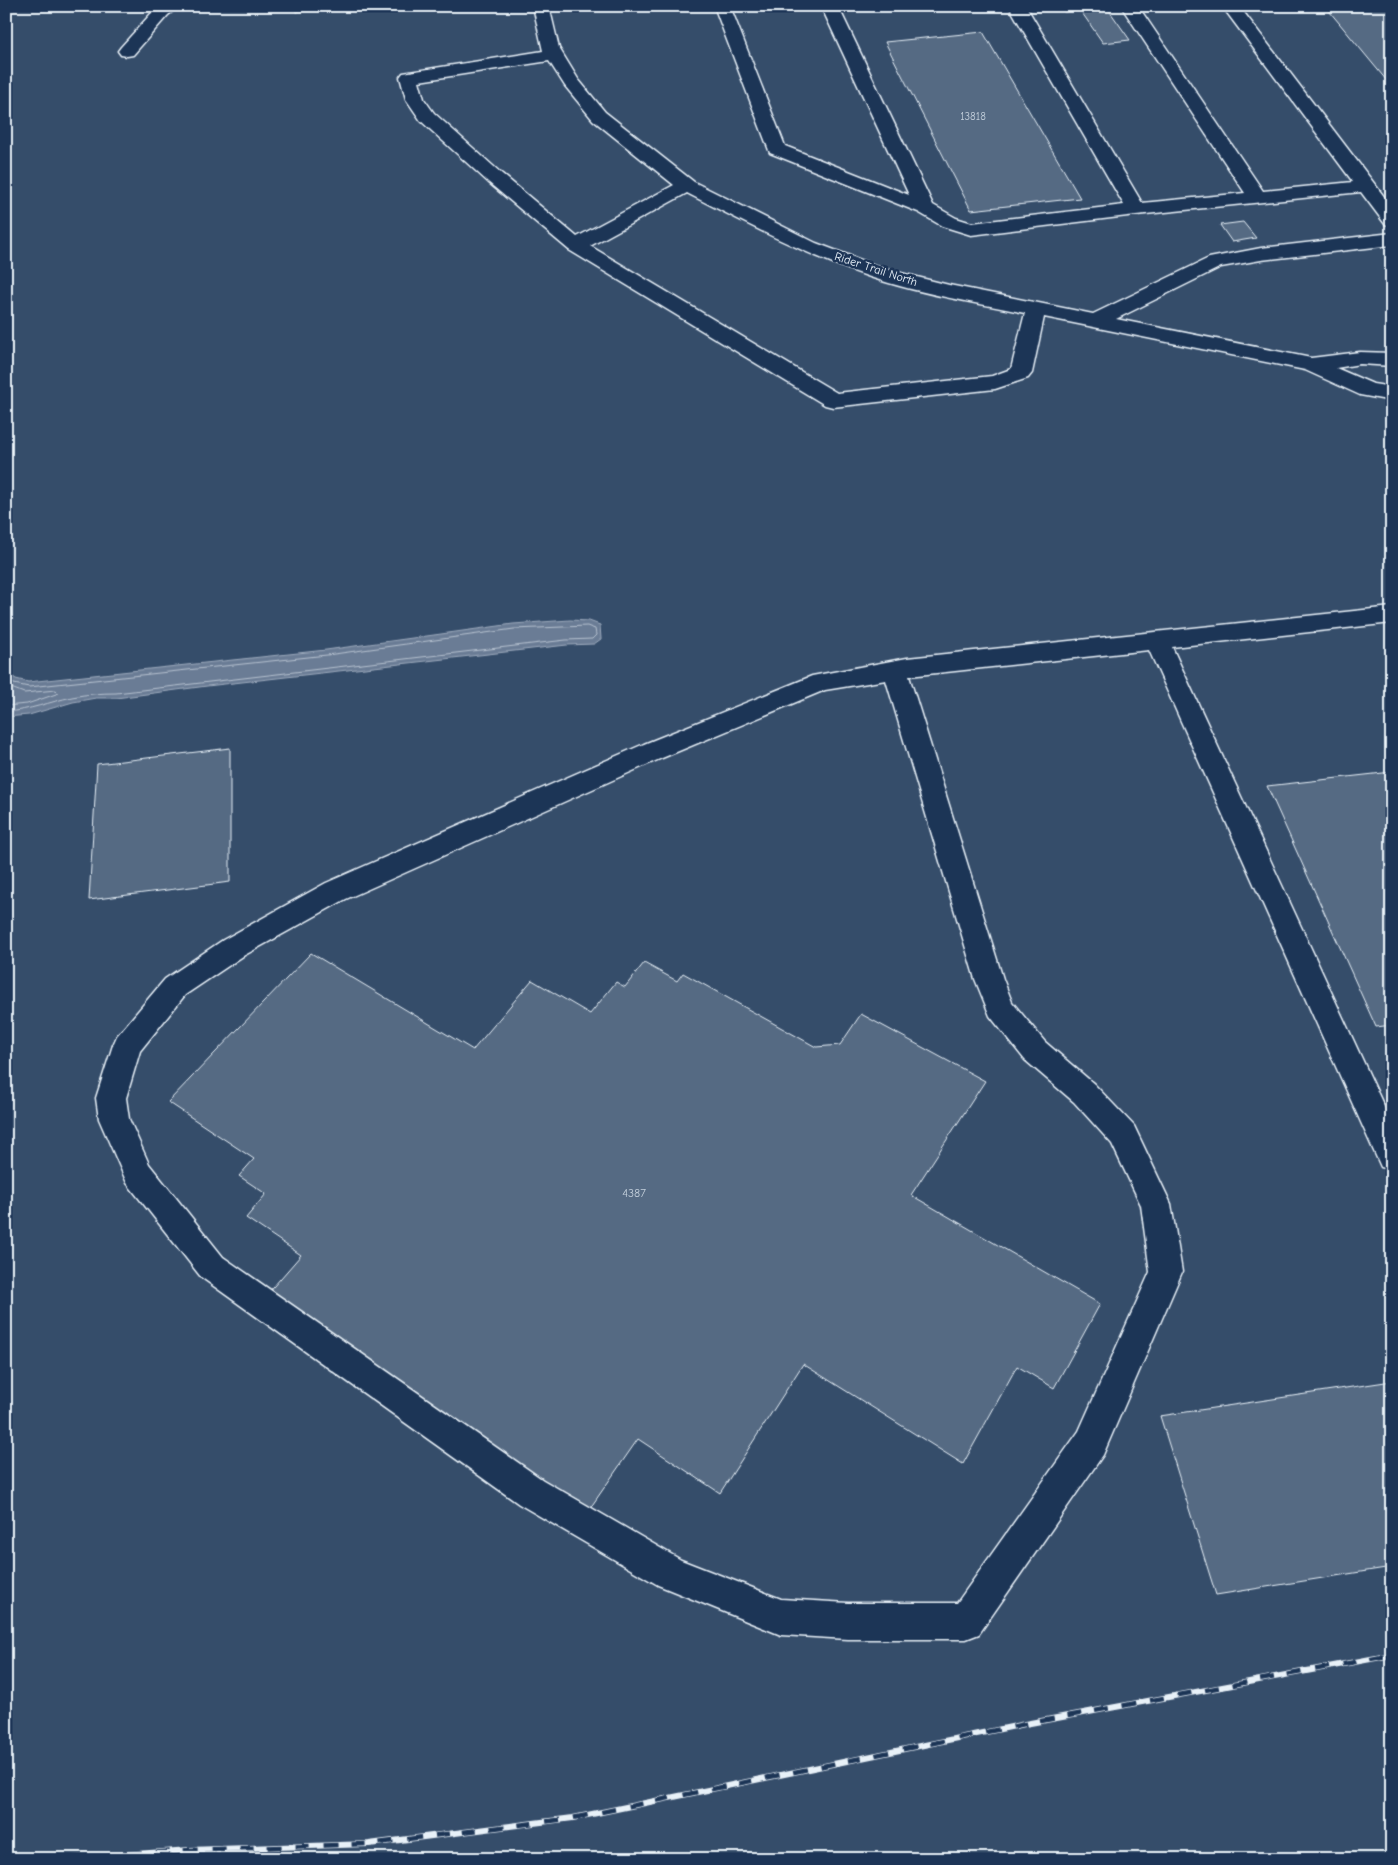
<svg xmlns="http://www.w3.org/2000/svg" width="1398" height="1865" font-family="'Comic Neue',sans-serif">
	<style>
		.built { fill: #364d6b }
		.water { fill: #6b7c95; stroke: #9dabbd }
		.lines { fill: none; stroke-linecap: round; stroke-linejoin: round }
		.shore { stroke: #b6c2d0; stroke-width: 1 }
		.building { fill: #556a83; stroke: #e8f1f8 }
		.minor-casing { stroke: #e8f1f8; stroke-width: 3 }
		.minor { fill: #1d3557; fill-rule: evenodd }
		.rail-casing { stroke: #e8f1f8; stroke-width: 6 }
		.rail { stroke: #1d3557; stroke-width: 4.5; stroke-dasharray: 14; stroke-linecap: butt }
		.labels { text-anchor: middle; dominant-baseline: central; stroke-width: 5; stroke-linejoin: round; paint-order: stroke }
		.far-number-label { font-size: 11px; fill: #c3cfdb }
		.far-street-label { font-size: 12px; fill: #e8f1f8; stroke: #1d3557 }
		.number-label { font-size: 12px; fill: #c3cfdb }
	</style>
	<rect width="100%" height="100%" fill="#294061"/>
	<filter id="ink" filterUnits="userSpaceOnUse"><feTurbulence type="fractalNoise" baseFrequency=".02" numOctaves="2"/><feDisplacementMap in="SourceGraphic" scale="10" xChannelSelector="R" yChannelSelector="G"/><feConvolveMatrix kernelMatrix="1 2 1 2 8 2 1 2 1" color-interpolation-filters="sRGB"/></filter>
	<g filter="url(#ink)">
		<path class="built" d="M6 6H1392V1859H6Z"/>
		<path class="water" d="M570 620 589 621 600 625 601 639 594 644 567 645 207 686 116 698H96L73 702 29 715 6 717V672L16 679 28 682 326 650 513 624Z"/>
		<g class="lines">
			<path class="shore" d="M6 679 14 684 29 687 327 655 514 629 587 626 595 629 596 635 592 639 566 640 116 693C101 693 87 694 72 697 49 702 31 710 6 712
				M6 686 24 693 56 690 59 693 27 704 6 706"/>
		</g>
		<path class="building" d="M293 6H322V7L296 12Z
			M1060 6H1106L1130 40 1103 43 1080 10 1064 12Z
			M1325 6H1392V87Z
			M983 32 1080 198 971 210 885 42Z
			M1243 222 1256 238 1232 242 1220 225Z
			M230 748V882L89 900 97 764Z
			M1392 772V1025L1376 1027 1267 786Z
			M311 953 473 1050 532 980 590 1014 616 982 625 987 644 963 677 981 683 973 816 1047 840 1045 861 1014 985 1081 911 1195 1100 1304 1054 1388 1017 1366 963 1464 803 1364 720 1493 638 1439 586 1514 267 1294 301 1255 246 1218 266 1194 239 1176 254 1159 168 1102Z
			M1392 1381V1567L1216 1595 1160 1416Z"/>
		<g class="lines">
			<defs>
				<path id="minor" d="M158 6H179L168 15 133 55 127 56 121 55 118 51 121 47Z
					M533 6H549L559 48 578 79 605 112 694 182 816 243 885 269 949 285 1093 314 1209 258 1261 248 1392 233V245L1261 260 1221 267 1116 319 1311 358 1360 352 1392 353V366L1360 364 1336 368 1373 384 1392 387V401L1360 395 1305 370 1044 317 1032 373 1028 378 995 389 833 407 825 405 569 250 488 182 421 121 406 99 400 77 403 73 543 51ZM549 61 565 86 593 120 674 185 577 237 502 174 434 113 424 99 419 81ZM687 193C747 224 806 255 870 277 920 294 973 302 1025 313L1011 369 992 376 837 393 590 246Z
					M714 6H730L785 146 909 195 821 6H838L933 205 956 218 972 223 1124 205 1009 6H1026L1142 203 1245 193 1121 6H1138L1263 191 1353 182 1222 6H1239L1392 207V226L1385 224 1361 192 1136 215 971 235 942 226 918 212 770 153Z
					M1392 607V623L1172 647 1392 1124V1170L1381 1167 1149 650 909 676 1003 979 1012 1002 1045 1042 1094 1084 1134 1126 1171 1204 1182 1272 1103 1455 979 1634 966 1639H848L781 1635 658 1585 519 1504 201 1277 127 1183 99 1119 96 1098 113 1045 117 1036 165 979 223 940 326 883 644 744 812 676 907 658ZM886 680 975 979 990 1016 1025 1060 1074 1102 1112 1144 1141 1205 1150 1272 1079 1431 957 1603H848L781 1599 681 1560 543 1480 223 1257 149 1164 129 1119 126 1098 140 1051 185 995 243 956 346 899 662 758 825 690Z"/>
			</defs>
			<use href="#minor" class="minor-casing"/>
			<use href="#minor" class="minor"/>
			<defs>
				<path id="rail" d="M72 1859 189 1850 369 1844 573 1818 1025 1724 1392 1655"/>
			</defs>
			<use href="#rail" class="rail-casing"/>
			<use href="#rail" class="rail"/>
		</g>
	</g>
	<g class="labels">
		<g class="far-number-label">
			<text x="973" y="116">13818</text>
		</g>
		<g class="far-street-label">
			<text transform="translate(876 269) rotate(18)">Rider Trail North</text>
		</g>
		<g class="number-label">
			<text x="634" y="1193">4387</text>
		</g>
	</g>
	<rect width="1398" height="1865" fill="none" stroke="#1d3557" stroke-width="25"/>
	<rect x="12" y="12" width="1373" height="1840" fill="none" stroke="#e8f1f8" stroke-width="2" filter="url(#ink)"/>
</svg>
